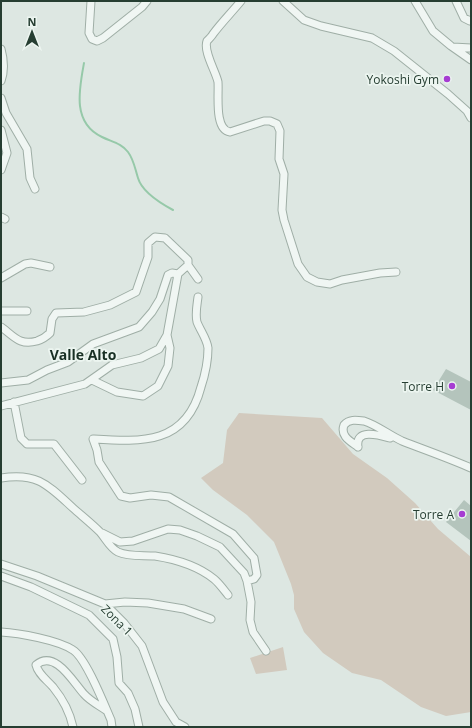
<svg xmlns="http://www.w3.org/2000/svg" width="472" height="728" font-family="'Open Sans',sans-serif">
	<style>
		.green { fill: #d2cabe }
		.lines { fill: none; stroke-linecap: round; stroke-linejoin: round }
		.stream { stroke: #96c9a9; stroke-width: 2 }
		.building { fill: #b4c4bc }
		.minor-casing { stroke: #9faea6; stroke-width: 9 }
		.minor { stroke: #f0f6f3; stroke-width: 7 }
		.poi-dot { fill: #a63cd2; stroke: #ecf5f0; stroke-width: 1.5 }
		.labels { text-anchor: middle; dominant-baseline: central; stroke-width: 3.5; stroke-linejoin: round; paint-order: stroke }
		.poi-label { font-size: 12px; fill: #263e32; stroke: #ecf5f0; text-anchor: end }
		.street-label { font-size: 12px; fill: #263e32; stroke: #ecf5f0 }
		.quarter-label { font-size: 14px; font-weight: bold; fill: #182f24; stroke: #ecf5f0 }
	</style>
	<rect width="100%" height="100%" fill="#dde7e2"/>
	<path class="green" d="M239 413 322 418 353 454 387 478 415 503 438 529 471 557V712L446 716 421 707 381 680 352 673 323 653 304 632 294 609V595L291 584 274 542 247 515 213 490 201 478 223 463 227 430Z
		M283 647 287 670 256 674 250 658Z"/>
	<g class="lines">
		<path class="stream" d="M84 63C79 90 72 123 102 137 112 142 121 143 128 152 134 160 135 169 138 178 142 192 160 203 173 210"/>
	</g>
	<path class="building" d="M446 369 471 382V410L433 390Z
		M464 500 471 506V541L446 522Z"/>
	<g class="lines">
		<defs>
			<path id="minor" d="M91 1 89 33 92 39 97 41 103 38 142 7 147 1
				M241 1C232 12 222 22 213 34 212 36 209 39 207 41 203 51 216 72 218 82 219 94 214 130 230 132L264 121H270L277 124 280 131 279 159 284 174 282 210 284 220 298 264 307 277 317 282 330 284 342 280 380 273 396 272
				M283 1 304 20 321 26 372 38 394 51 448 94 467 111 471 118
				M415 1 433 31 451 46 471 60
				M456 1 464 18 470 21 471 20
				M453 47 471 48
				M1 49C4 60 5 70 1 81
				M1 98 6 113 27 149 30 178 35 189
				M1 130 7 153 1 170
				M1 217 5 219
				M188 265 198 279
				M1 278 25 264 31 263 50 267
				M198 297C197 305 195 314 197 322 200 330 207 339 208 348 208 360 205 375 201 387 186 445 142 442 93 439L97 450 99 462 121 496 130 498 151 495 169 497 233 534 254 558 257 575 254 579 247 581
				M1 311H27
				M1 327C14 336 19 346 37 341 43 339 46 337 50 333L52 319 56 313 84 312 110 305 136 292 148 257V243L155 237 165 238 188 260V265
				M92 380 117 392 143 396 158 386 168 366 170 348 167 335
				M1 383 28 380 47 370 68 362 93 344 139 327 152 312 160 299 168 275 172 273 178 274
				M14 402 21 438 27 444H54L82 480
				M1 406 85 384 112 365 141 358 159 349 167 335 178 274 188 265
				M358 447C350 441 340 436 344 425 349 419 356 420 364 421 377 425 389 435 402 441 425 450 448 458 471 468
				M358 447C355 428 379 435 390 438
				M1 478C37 472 48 485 73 508 82 516 92 524 100 532 106 539 110 548 118 552 129 557 143 555 155 556 174 559 198 566 214 579 219 583 224 590 228 595
				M102 533 120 542 133 541 168 529 180 530 197 536 220 547 244 573 247 581 251 602 250 620 253 632 266 651
				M1 564 37 576 105 604 124 623 142 646 163 702 176 722 185 727
				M1 576 31 587 89 615 113 639 117 657 119 683 128 693 135 709 139 727
				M105 604 125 602 148 603 184 609 211 619
				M1 632C19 633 58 640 73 650 86 658 104 704 111 720L112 727
				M73 727C70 713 62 698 53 687 47 680 38 674 36 665 55 649 73 682 84 694 90 701 100 706 107 711"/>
		</defs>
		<use href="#minor" class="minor-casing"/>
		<use href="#minor" class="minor"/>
	</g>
	<g class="poi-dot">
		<circle cx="447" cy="79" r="4"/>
		<circle cx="452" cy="386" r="4"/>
		<circle cx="462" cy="514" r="4"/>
	</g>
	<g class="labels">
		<g class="poi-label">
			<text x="439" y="79">Yokoshi Gym</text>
			<text x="444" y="386">Torre H</text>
			<text x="454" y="514">Torre A</text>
		</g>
		<g class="street-label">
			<text transform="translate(117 620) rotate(45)">Zona 1</text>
		</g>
		<g class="quarter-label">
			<text x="83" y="354">Valle Alto</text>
		</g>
	</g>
	<rect width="472" height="728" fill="none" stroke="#263e32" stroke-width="4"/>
	<g transform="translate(32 32)" stroke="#ecf5f0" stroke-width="3" paint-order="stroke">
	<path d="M0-3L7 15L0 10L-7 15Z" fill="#263e32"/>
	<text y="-6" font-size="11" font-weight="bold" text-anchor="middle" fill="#263e32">N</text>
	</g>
</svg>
